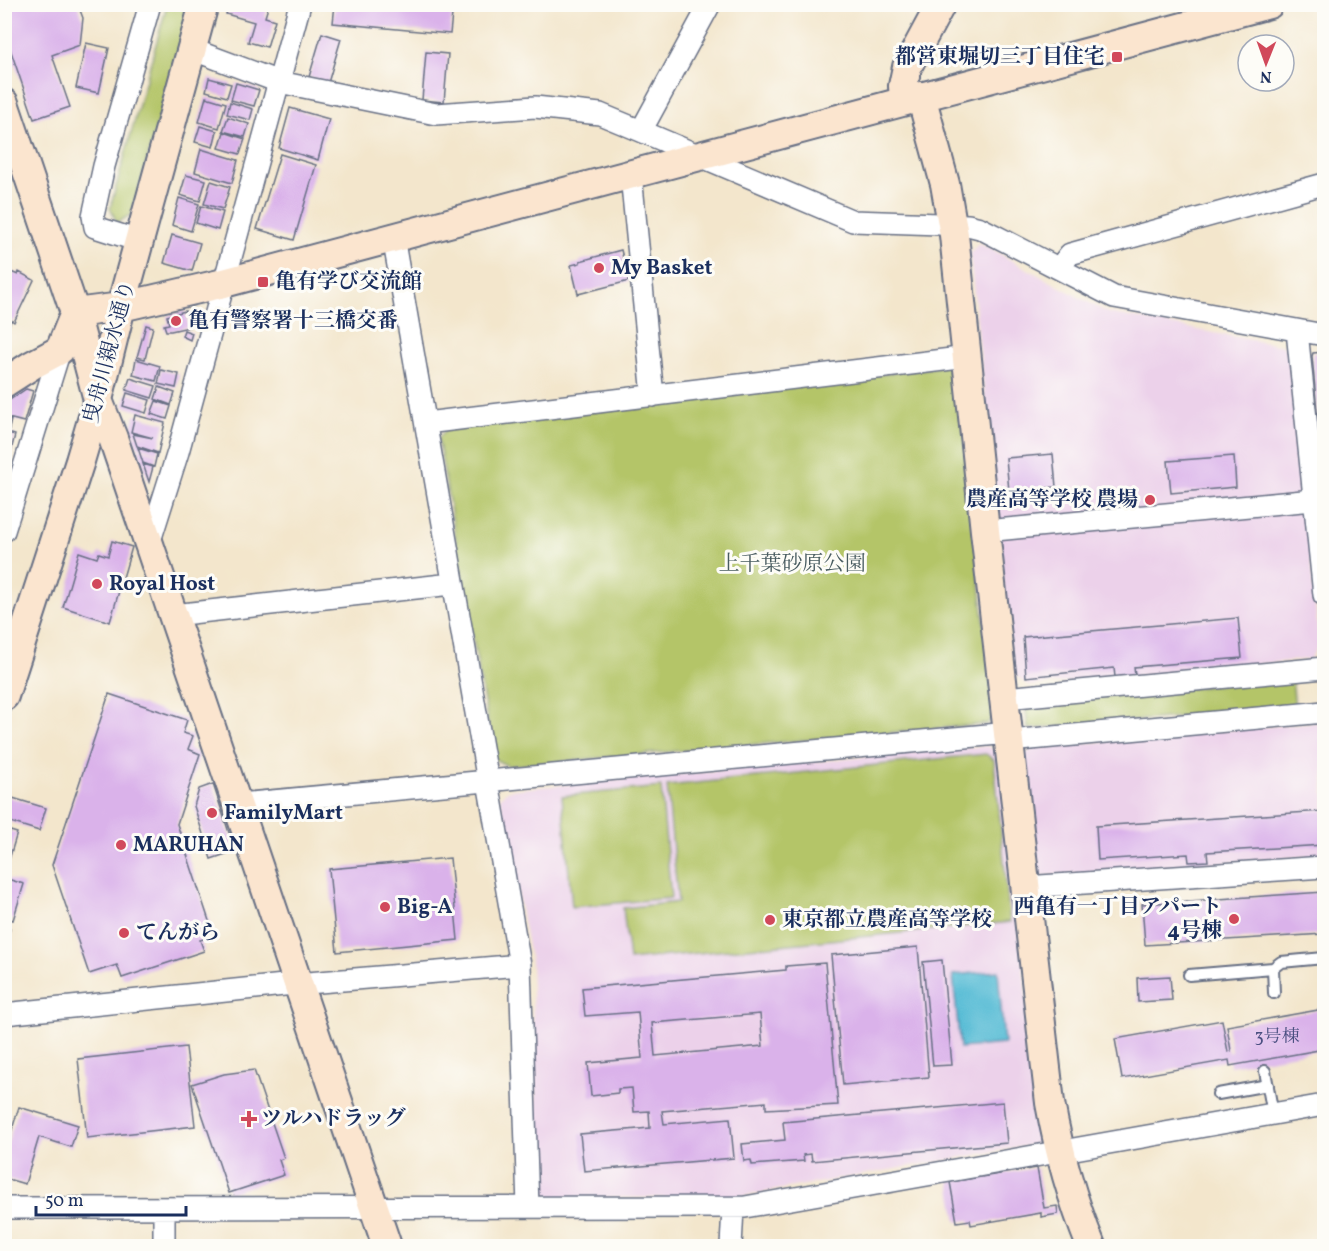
<svg xmlns="http://www.w3.org/2000/svg" width="1329" height="1251" font-family="Vollkorn,'Noto Serif JP',serif">
	<style>
		.built { fill: #ecd1ea }
		.green { fill: #b4c568; stroke: #687a63; stroke-width: 1.5 }
		.water { fill: #57bcd5; stroke: #39769a; stroke-width: 1.5 }
		.building { fill: #dab2ea; fill-rule: evenodd }
		.lines { fill: none; stroke-linecap: round; stroke-linejoin: round }
		.lane-casing { stroke: #676f84; stroke-width: 14 }
		.street-casing { stroke: #676f84; stroke-width: 24 }
		.secondary-casing { stroke: #676f84; stroke-width: 32 }
		.lane { stroke: #fff; stroke-width: 10 }
		.street { stroke: #fff; stroke-width: 21 }
		.secondary { stroke: #fbe5cf; stroke-width: 28 }
		.poi-dot { fill: #d1495b; stroke: #fdfcf7; stroke-width: 2 }
		.labels { text-anchor: middle; dominant-baseline: central; stroke-width: 6; stroke-linejoin: round; paint-order: stroke }
		.number-label { font-size: 18px; fill: #4b5081 }
		.poi-label { font-size: 21px; font-weight: bold; fill: #1b2f5e; stroke: #fdfcf7; text-anchor: start }
		.street-label { font-size: 21px; fill: #1b2f5e; stroke: #fdfcf7 }
		.park-label { font-size: 21px; fill: #495c61; stroke: #fdfcf7 }
	</style>
	<rect width="100%" height="100%" fill="#fdfcf7"/>
	<filter id="ink" filterUnits="userSpaceOnUse"><feTurbulence type="fractalNoise" baseFrequency=".0167" numOctaves="2"/><feDisplacementMap in="SourceGraphic" scale="12" xChannelSelector="R" yChannelSelector="G"/><feConvolveMatrix kernelMatrix="1 2 1 2 8 2 1 2 1" color-interpolation-filters="sRGB"/></filter>
	<filter id="wash" filterUnits="userSpaceOnUse"><feTurbulence type="fractalNoise" baseFrequency=".008" numOctaves="4" result="noise"/><feDisplacementMap in="SourceGraphic" scale="24" xChannelSelector="R" yChannelSelector="G"/><feGaussianBlur stdDeviation="1.35" result="paint"/><feColorMatrix in="noise" values="0 0 0 0 0 0 0 0 0 0 0 0 0 0 0 0 0 1.4 0 .05"/><feComposite in="paint" operator="in"/></filter>
	<g filter="url(#wash)">
		<rect width="100%" height="100%" fill="#f3e6cc"/>
		<path class="built" d="M978 244 989 248 1108 313 1283 346 1290 355 1319 644 1310 659 1029 686 1013 673 970 254Z
			M1320 722 1324 726V855L1013 878 1042 1136 1036 1144 731 1198 548 1197 539 1186 531 962 500 797 509 790 988 746 999 755 1026 754 1033 748Z"/>
		<path class="green" d="M167 5H191L132 214 117 223 110 208Z
			M946 366 958 375 994 715 987 724 508 766 494 759 438 438 446 430Z
			M1292 678 1295 708 1028 729 1026 711 1030 704Z
			M986 754 994 760 1010 922 629 960 623 908 678 902 667 786Z
			M661 787 671 898 572 907 562 796Z"/>
		<path class="water" d="M998 971 1004 1044 960 1048 953 975Z"/>
		<g id="blocks">
			<path class="building" d="M229 4H269L265 17 275 20 267 47 248 42 254 22 226 14Z
				M335 4H453L450 34 333 23Z
				M4 5H78L83 18 80 45 52 55 70 107 34 119 4 31Z
				M322 33 341 39 328 83 309 77Z
				M86 43 109 48 99 93 76 88Z
				M426 52 448 54 444 102 422 100Z
				M209 78 231 84 227 97 206 91Z
				M236 83 259 90 254 106 231 100Z
				M206 97 226 103 219 128 199 122Z
				M230 102 253 109 250 120 227 114Z
				M290 108 329 119 318 160 279 148Z
				M228 117 249 124 245 137 223 131Z
				M200 126 217 131 213 147 195 142Z
				M224 132 245 139 240 154 219 148Z
				M201 149 238 160 232 183 195 172Z
				M280 154 316 165 294 240 257 229Z
				M186 175 206 180 200 201 180 195Z
				M211 181 230 187 223 209 204 204Z
				M179 198 199 204 191 231 172 225Z
				M201 206 223 212 218 230 196 223Z
				M172 235 200 243 192 271 164 263Z
				M621 250 629 281 578 294 571 265 580 263V261Z
				M4 269 18 275 19 272 34 280 14 322 11 320 9 325 4 323Z
				M185 311 189 327 171 331H166L164 325 169 324 167 316Z
				M146 325 153 327 145 359 137 357Z
				M184 330 192 333 190 340 182 336Z
				M1324 352V476H1323L1312 356 1313 353Z
				M136 359 160 366 156 381 133 375Z
				M161 370 179 374 176 388 158 384Z
				M130 378 156 386 152 398 126 390Z
				M159 387 175 393 171 405 155 399Z
				M26 389 33 391 24 422 4 417V404Z
				M127 393 150 400 146 413 123 406Z
				M156 401 171 406 167 419 151 414Z
				M135 415 165 423 158 453 137 446 133 434 153 438 131 432Z
				M4 418 11 420 8 433 15 435 10 455 4 454Z
				M138 448 157 454 154 467 143 463Z
				M1053 454 1056 487 1009 491 1006 458Z
				M1234 456 1236 487 1171 493 1168 461Z
				M143 464 153 467 149 482Z
				M112 541 132 547 110 622 63 607 79 552 97 558 99 553 108 556Z
				M1238 618 1242 658 1134 667 1135 676 1115 677 1114 668 1026 677 1023 637Z
				M109 694 187 720 183 733 193 736 188 749 200 754 177 824 214 936 200 940 204 951 122 978 117 965 89 974 52 865Z
				M213 784 235 851 211 859 194 806 199 789Z
				M6 796 46 808 39 831 4 820Z
				M1324 811V845L1207 852 1208 861 1189 862 1188 854 1098 860 1096 826Z
				M4 829 17 833 5 873H4Z
				M450 858 458 940 337 952 329 869Z
				M4 878 24 884 13 920 4 918Z
				M1324 892V934L1145 945 1142 904Z
				M4 928 10 929 5 947H4Z
				M918 947 929 1077 843 1085 831 955Z
				M942 960 952 1065 933 1066 923 962Z
				M825 963 838 1105 766 1109V1102L662 1111 664 1124 730 1118 734 1158 584 1171 580 1134 650 1128 649 1111 634 1112 632 1088 618 1089V1093L591 1096 588 1063 642 1058 638 1012 585 1016 582 988 786 970V966ZM760 1014 763 1046 655 1056 652 1023Z
				M1170 976 1172 1000 1138 1002 1137 978Z
				M1324 1009V1049L1230 1066 1229 1060 1122 1079 1115 1039 1222 1020 1228 1052 1231 1051 1227 1026Z
				M186 1047 195 1126 87 1138 78 1059Z
				M254 1070 284 1158 279 1160 284 1175 229 1193 192 1084 224 1074Z
				M1003 1102 1007 1143 812 1161 811 1154 803 1155 804 1161 752 1165 751 1160 744 1161 742 1144 785 1140 783 1122Z
				M19 1107 78 1125 71 1147 39 1137 25 1184 4 1178V1155Z
				M1037 1168 1044 1208 1057 1206 1058 1214 1041 1217V1213L971 1225 970 1220 957 1222 950 1182Z"/>
		</g>
	</g>
	<g filter="url(#ink)">
		<use href="#blocks" fill-opacity="0" stroke="#676f84" stroke-width="1.5"/>
		<g class="lines">
			<defs>
				<path id="lane" d="M1273 968 1274 993
					M1189 975 1273 968 1281 962 1324 958
					M1265 1071 1273 1114
					M1218 1094 1268 1085"/>
				<path id="street" d="M710 4 641 131 853 221 968 225 980 228 1114 297 1324 335
					M191 49 279 82 436 114 535 107 600 114 641 131
					M631 175 653 396
					M393 237 520 965 528 1207
					M139 241 95 227 93 216 104 166 150 4
					M1059 268 1070 254 1324 184
					M1297 331 1324 595
					M426 423 968 357
					M4 531 60 350
					M985 531 1324 499
					M149 544 178 452 300 4
					M173 615 452 584
					M1005 698 1324 668
					M1009 741 1324 712
					M238 804 1009 733
					M1025 887 1324 867
					M4 1014 284 985 520 965
					M4 1208 745 1207 1324 1105
					M164 1246V1209
					M731 1246 733 1208"/>
				<path id="secondary" d="M921 96 945 184 954 235 985 531 1050 1103C1059 1153 1072 1199 1091 1246
					M904 100 903 86 907 67 941 4
					M4 103 75 313 98 400 113 438 387 1246
					M4 383 32 365 60 350 75 313 121 307 224 283 1269 4
					M4 696 80 461 98 400 121 307 204 4"/>
			</defs>
			<use href="#lane" class="lane-casing"/>
			<use href="#street" class="street-casing"/>
			<use href="#secondary" class="secondary-casing"/>
			<use href="#lane" class="lane"/>
			<use href="#street" class="street"/>
			<use href="#secondary" class="secondary"/>
		</g>
	</g>
	<g class="poi-dot">
		<rect x="1111" y="51" width="12" height="12" rx="3"/>
		<circle cx="599" cy="268" r="6"/>
		<rect x="257" y="276" width="12" height="12" rx="3"/>
		<circle cx="176" cy="321" r="6"/>
		<circle cx="1150" cy="500" r="6"/>
		<circle cx="97" cy="584" r="6"/>
		<circle cx="212" cy="813" r="6"/>
		<circle cx="121" cy="845" r="6"/>
		<circle cx="385" cy="907" r="6"/>
		<circle cx="1234" cy="919" r="6"/>
		<circle cx="770" cy="920" r="6"/>
		<circle cx="124" cy="933" r="6"/>
		<path d="M246 1110h6v6h6v6h-6v6h-6v-6h-6v-6h6z"/>
	</g>
	<g class="labels">
		<g class="number-label">
			<text x="1277" y="1037">3号棟</text>
		</g>
		<g class="poi-label">
			<text x="1105" y="57" text-anchor="end">都営東堀切三丁目住宅</text>
			<text x="611" y="268">My Basket</text>
			<text x="275" y="282">亀有学び交流館</text>
			<text x="188" y="321">亀有警察署十三橋交番</text>
			<text x="1138" y="500" text-anchor="end">農産高等学校 農場</text>
			<text x="109" y="584">Royal Host</text>
			<text x="224" y="813">FamilyMart</text>
			<text x="133" y="845">MARUHAN</text>
			<text x="397" y="907">Big-A</text>
			<text x="1222" y="907" text-anchor="end">西亀有一丁目アパート<tspan x="1222" dy="24">4号棟</tspan></text>
			<text x="782" y="920">東京都立農産高等学校</text>
			<text x="136" y="933">てんがら</text>
			<text x="261" y="1119">ツルハドラッグ</text>
		</g>
		<g class="street-label">
			<text transform="translate(110 352) rotate(-75)">曳舟川親水通り</text>
		</g>
		<g class="park-label">
			<text x="792" y="564">上千葉砂原公園</text>
		</g>
	</g>
	<rect width="1329" height="1251" fill="none" stroke="#fdfcf7" stroke-width="24"/>
	<g transform="translate(1266 63) rotate(181)"><circle r="28" fill="#fdfcf7" stroke="#a3aaba" stroke-width="1.5"/>
	<path d="M0-4.5L10 22L0 15L-10 22Z" fill="#d1495b"/>
	<text y="-9" font-size="16" font-weight="bold" text-anchor="middle" fill="#1b2f5e">N</text>
	</g>
	<path d="M36 1206v9h150v-9" fill="none" stroke="#1b2f5e" stroke-width="3"/>
	<text x="45" y="1206" font-size="18" fill="#1b2f5e" stroke="#fdfcf7" stroke-width="4.5" paint-order="stroke">50 m</text>
</svg>
